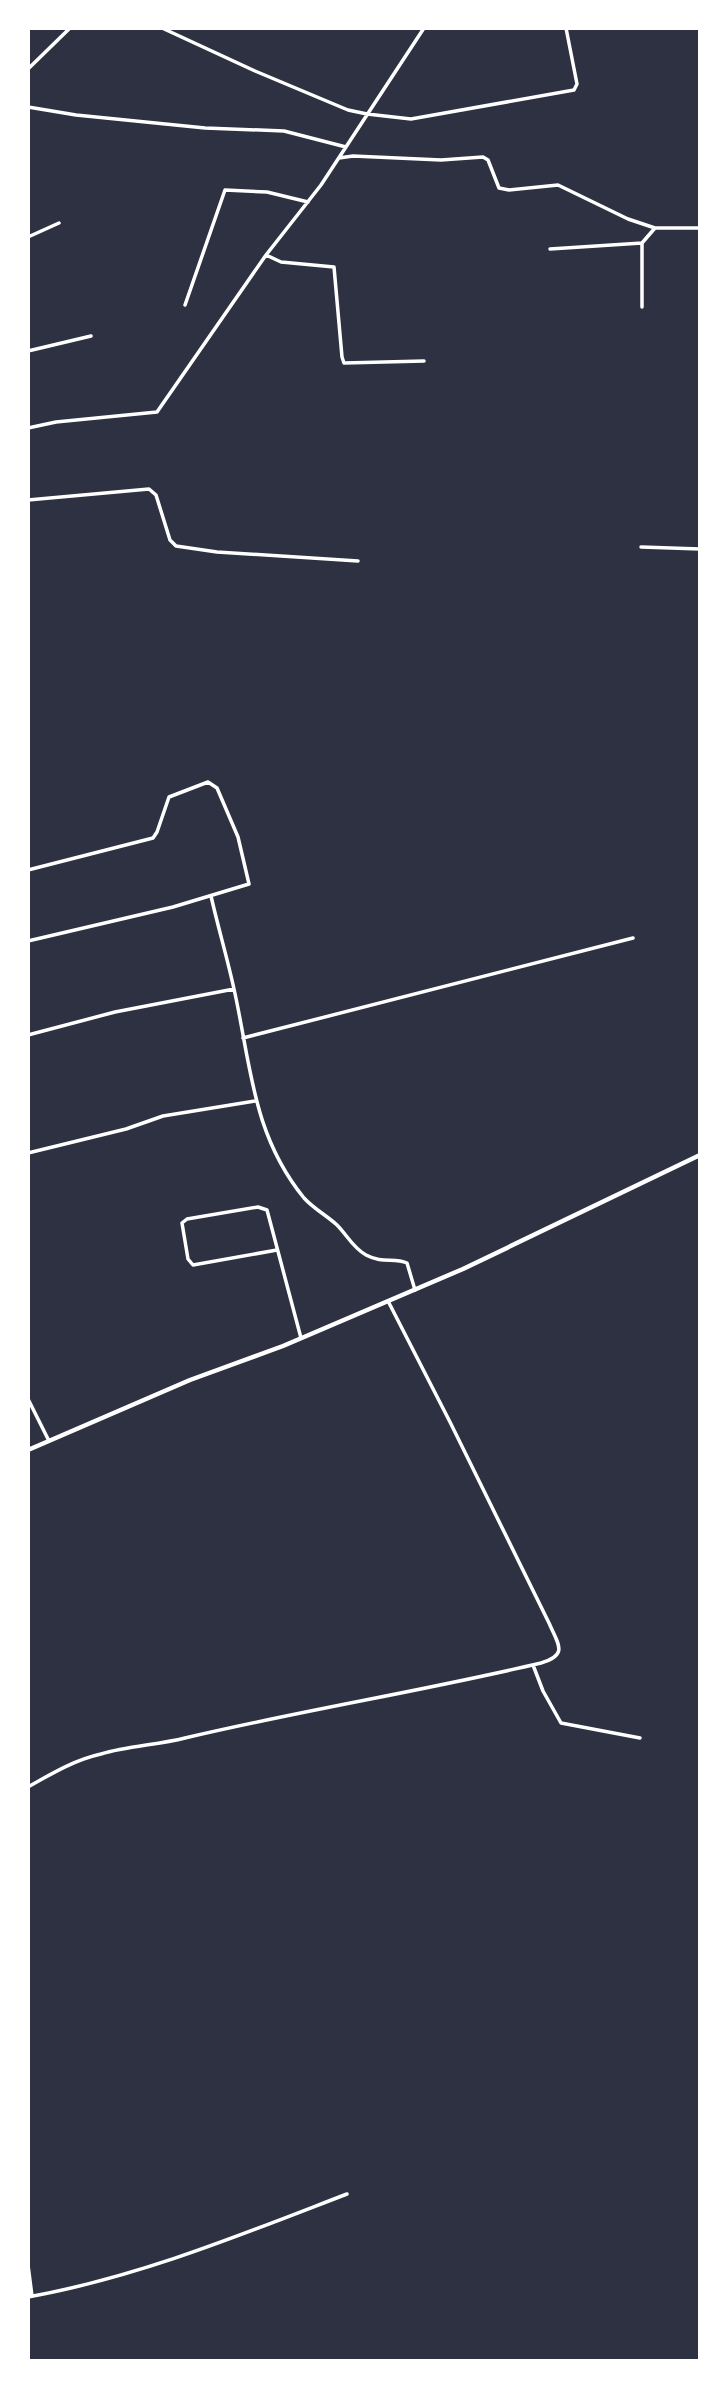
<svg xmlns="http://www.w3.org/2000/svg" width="728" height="2389" font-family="'Alegreya Sans',sans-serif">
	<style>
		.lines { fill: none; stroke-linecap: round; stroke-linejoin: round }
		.minor { stroke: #fff; stroke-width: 3.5 }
		.tertiary { stroke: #fff; stroke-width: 4.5 }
	</style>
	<rect width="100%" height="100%" fill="#2d3142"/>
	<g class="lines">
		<path class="minor" d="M162 28 255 71 348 110 367 114 411 119 574 90 577 84 566 28
			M28 69 70 28
			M28 107 76 115 205 128 284 131 346 147
			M339 158 353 156 441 160 483 157 488 160 499 188 509 190 558 185 628 219 655 228H700
			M28 237 59 223
			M550 249 642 243 655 228
			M266 255 281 262 334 267 342 357 344 363 424 361
			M185 305 225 190 267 192 308 202
			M642 307V243
			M28 351 91 336
			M28 428 56 422 157 412 266 255 321 185 424 28
			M28 500 149 489 156 495 170 540 176 546 217 552 358 561
			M641 547 700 549
			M28 870 153 838 157 832 169 797 208 782 217 788 238 837 249 884 173 907 28 941
			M211 896C218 927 227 957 234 989 251 1065 252 1134 304 1198 314 1209 326 1215 337 1225 347 1235 353 1248 366 1255 383 1264 394 1257 407 1263L415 1290
			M28 1035 115 1012 234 989
			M243 1038 633 938
			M28 1153 126 1129 163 1116 255 1101
			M277 1250 193 1265 188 1259 182 1223 187 1219 258 1207 267 1210 301 1338
			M28 1399 49 1441
			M533 1665 543 1691 561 1723 640 1738
			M28 1787C51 1774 74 1760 101 1754 128 1746 157 1745 185 1738 303 1710 423 1691 541 1663 569 1655 558 1644 549 1623L450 1422 388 1301
			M28 2265 32 2296
			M28 2297C139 2277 243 2234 347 2194"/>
		<path class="tertiary" d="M28 1450 190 1380 283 1346 463 1269 700 1155"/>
	</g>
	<rect width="728" height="2389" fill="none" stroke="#ffffff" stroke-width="60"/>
</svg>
